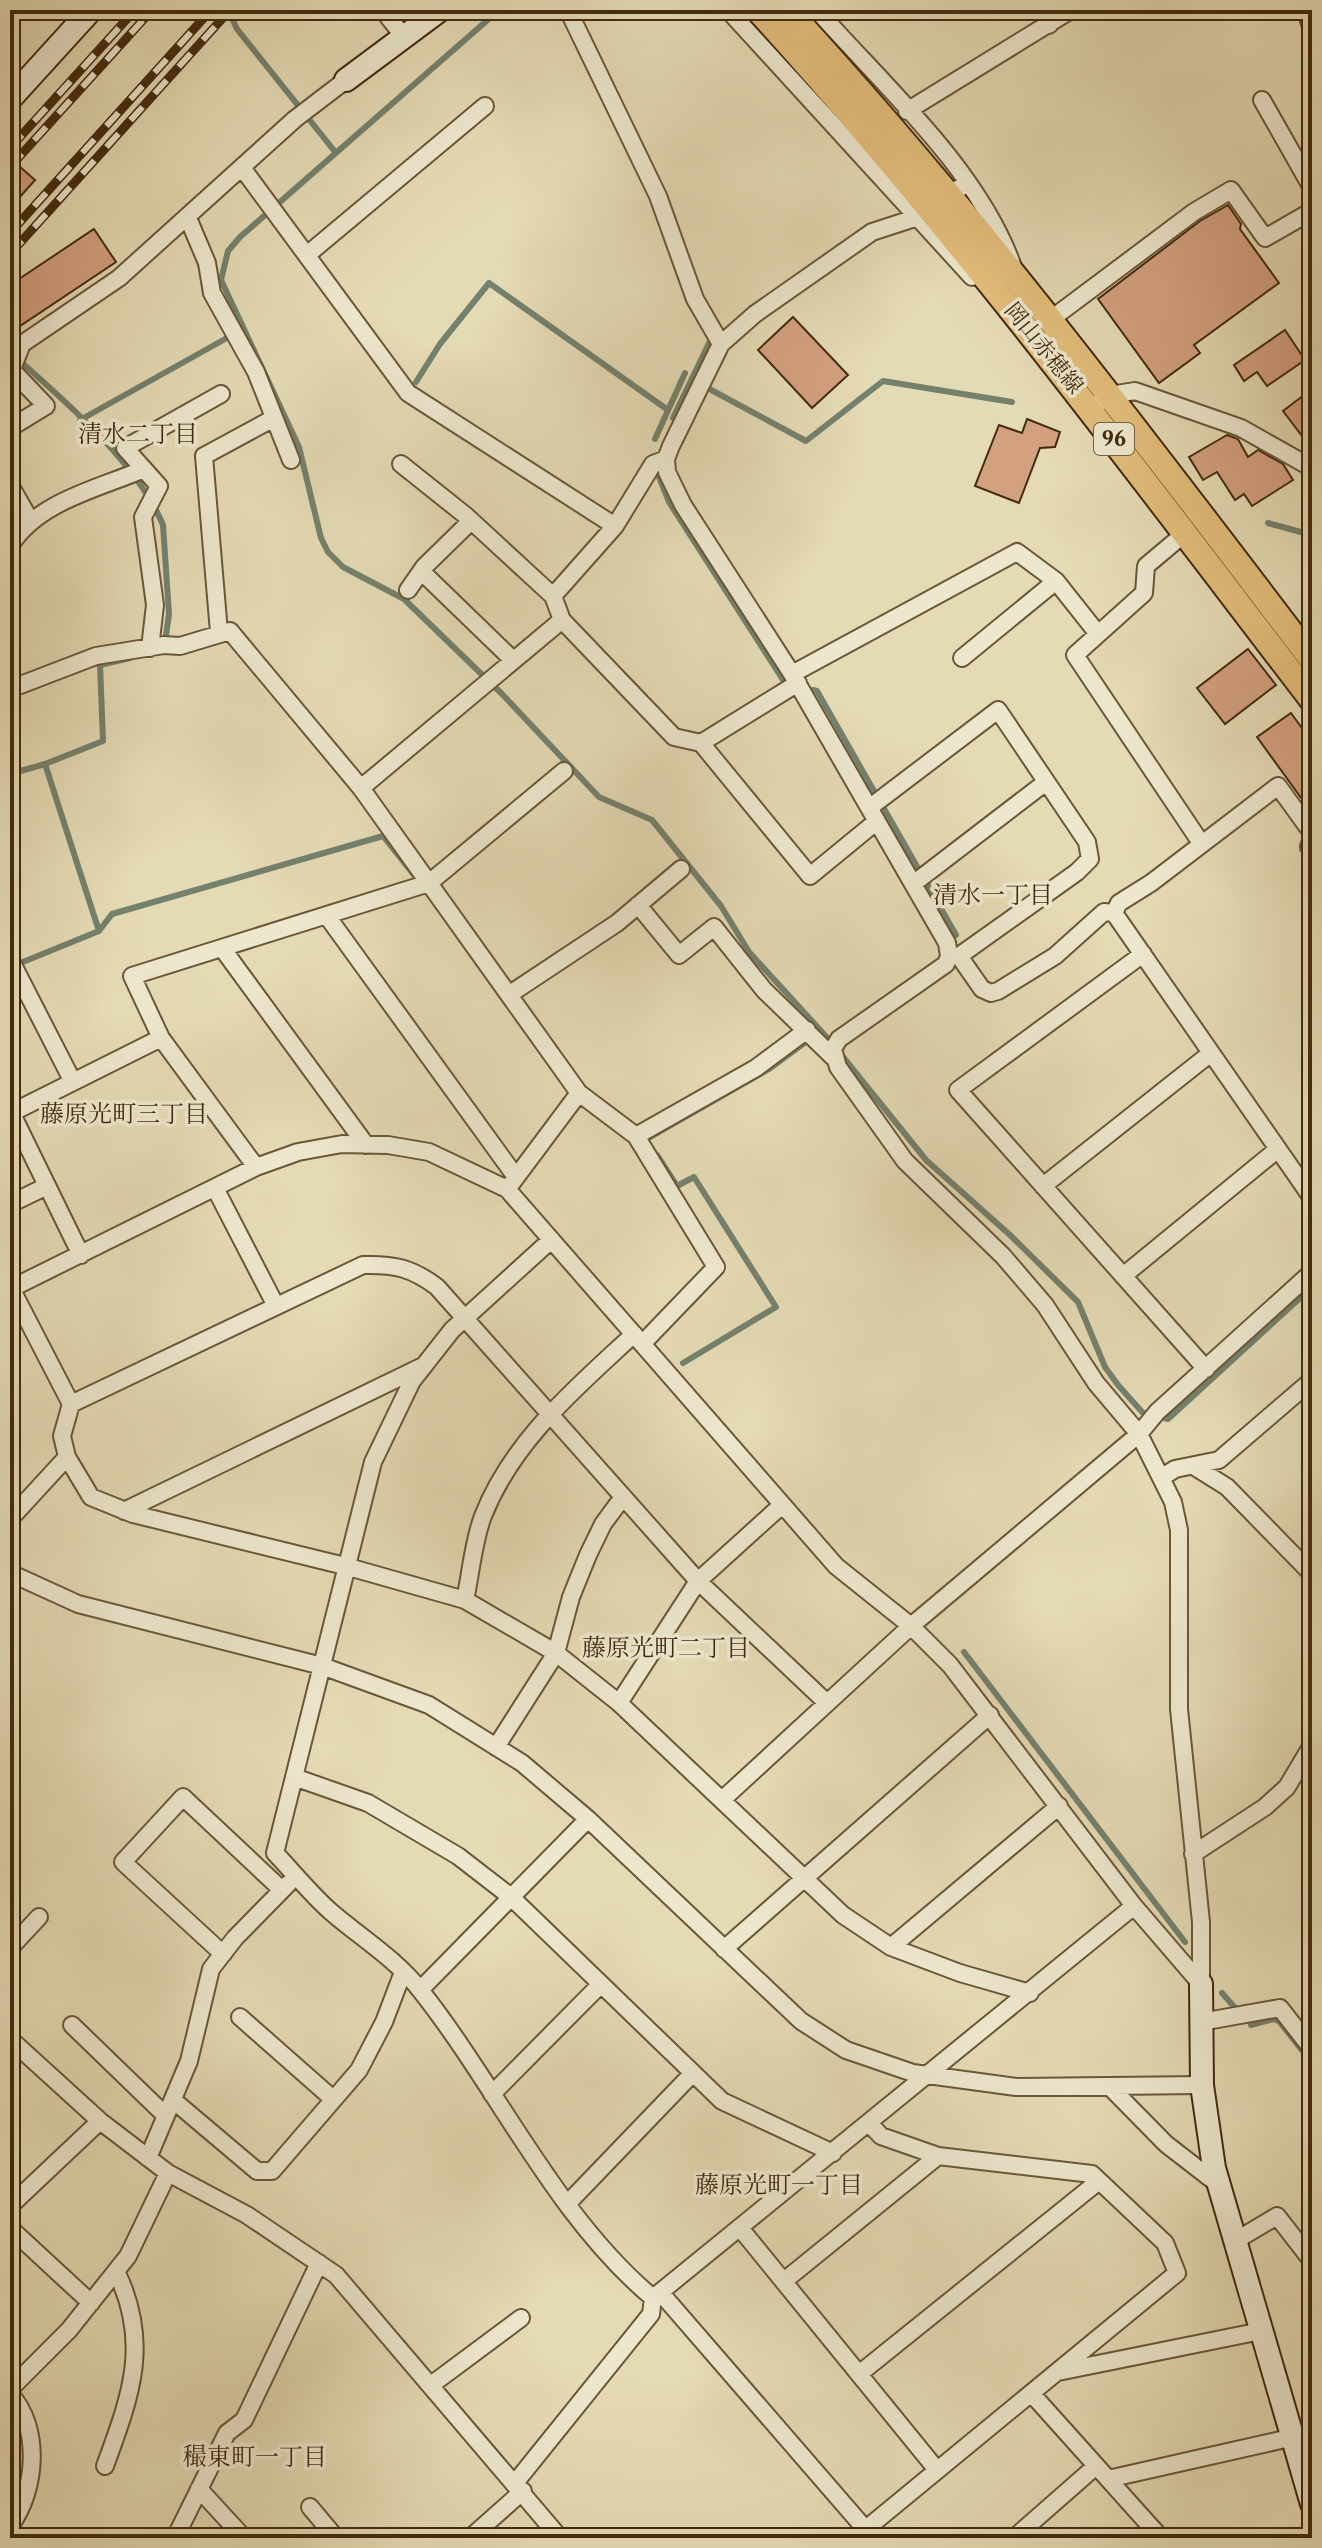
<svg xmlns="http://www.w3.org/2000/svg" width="1322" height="2548" font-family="'Libre Caslon Text','Noto Serif JP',serif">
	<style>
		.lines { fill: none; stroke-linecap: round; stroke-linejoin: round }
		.stream { stroke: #74816d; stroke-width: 6 }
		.building { fill: #d3a080; stroke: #422b0f; stroke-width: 2 }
		.street-casing { stroke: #6a5738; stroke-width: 20 }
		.secondary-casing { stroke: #422b0f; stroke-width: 26 }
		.primary-casing { stroke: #422b0f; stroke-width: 28 }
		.street { stroke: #ede7ce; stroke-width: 16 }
		.secondary { stroke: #ede7ce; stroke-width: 22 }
		.primary { stroke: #e2bd7a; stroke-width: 24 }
		.rail-casing { stroke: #422b0f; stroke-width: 9 }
		.rail { stroke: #ede7ce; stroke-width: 6; stroke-dasharray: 18; stroke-linecap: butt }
		.labels { text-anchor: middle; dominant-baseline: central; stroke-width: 7; stroke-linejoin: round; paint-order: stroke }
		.shield { fill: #ede7ce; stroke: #756348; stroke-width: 2 }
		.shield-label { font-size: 20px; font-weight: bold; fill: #422b0f }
		.street-label { font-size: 22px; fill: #422b0f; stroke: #ede7ce }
		.neighbourhood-label { font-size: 24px; fill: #422b0f; stroke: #ede7ce }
	</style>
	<rect width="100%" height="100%" fill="#e4dab4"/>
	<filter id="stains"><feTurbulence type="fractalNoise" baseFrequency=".0025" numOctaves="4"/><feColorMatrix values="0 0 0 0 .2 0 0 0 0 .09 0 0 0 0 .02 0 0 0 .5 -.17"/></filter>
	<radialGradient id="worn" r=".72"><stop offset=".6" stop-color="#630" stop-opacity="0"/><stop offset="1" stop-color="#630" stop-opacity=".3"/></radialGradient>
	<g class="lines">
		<path class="stream" d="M228 10 237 29 336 153
			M499 10 240 237 228 251 221 280 299 447 321 538 328 552 343 567 404 599 502 694 599 797 652 820 721 906 749 952 832 1043
			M10 352C62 399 136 460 163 525L169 614 166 635
			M416 382 440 344 489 283 668 410
			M702 385 806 441 883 381 1012 402
			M673 418 712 337
			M80 420 234 334
			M655 439 685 373
			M659 477 669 502 785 683
			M1268 523 1312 535
			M813 690 817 691 956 935
			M10 774 45 764
			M99 931 112 914 383 836 414 875
			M18 964 99 931 45 764 103 741 100 665 130 658
			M839 1052 926 1160 1010 1235 1078 1302 1105 1367 1118 1385 1143 1413 1168 1419 1312 1287
			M645 1140 769 1069 811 1038
			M657 1155 677 1186 694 1177 776 1307 683 1363
			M964 1652 1185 1942
			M1222 1993 1237 2010
			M1251 2025 1273 2019 1279 2021 1312 2063"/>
	</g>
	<path class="building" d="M10 158 35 180 19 198 10 190Z
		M1228 205 1241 224 1240 229 1279 283 1194 345 1200 353 1159 383 1098 299 1200 221Z
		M94 229 116 262 20 326 10 311V285Z
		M793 317 848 375 812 408 758 350Z
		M1285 330 1305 360 1267 386 1257 372 1244 381 1234 365Z
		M1312 389V449L1283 411Z
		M1027 419 1060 432 1055 447 1040 448 1019 503 975 486 999 425 1022 433Z
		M1227 435 1238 439 1248 457 1258 450 1283 464 1293 480 1252 506 1244 494 1235 500 1217 472 1203 480 1189 457Z
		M1248 649 1276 685 1225 724 1197 688Z
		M1291 713 1312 742V813L1257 737Z"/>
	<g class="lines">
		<defs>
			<path id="street" d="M383 10 404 37
				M568 10 658 196 695 299 721 344
				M728 10 972 277
				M817 10C884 86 977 168 1012 264
				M1040 10 1049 25
				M1312 19 1309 21 1312 27
				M1262 100 1312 188
				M907 111 1071 10
				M243 169 408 393 615 526
				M967 183 915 218 872 232 755 314 721 344 671 446 666 459 667 472 683 505 792 674 947 943 949 956 946 964 839 1039 833 1049 838 1067 905 1161 1003 1256 1045 1305 1096 1383 1139 1434 1173 1502 1179 1530V1709L1201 1922V1984
				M188 218 207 263 212 293 256 372 291 460
				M307 255 485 106
				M1050 320 1194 212 1231 190 1265 238 1312 211
				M10 368 46 406 10 428
				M12 369 22 344 119 278 295 119 346 80
				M1091 408 1110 395 1135 391 1241 428 1312 468
				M666 459 653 464 615 526 553 596 562 620 674 737 701 743 810 876 877 821
				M401 464 465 515 553 596
				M10 485 30 520
				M1184 534 1146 566 1144 593 1075 655 1201 843
				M10 546C38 501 98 489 144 469
				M421 571 513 660
				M408 590 424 567 471 521
				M219 632 204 456 274 418
				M150 648 155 605 143 517 159 486 125 448 221 394
				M962 658 1056 581
				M792 674 1017 552 1056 581 1098 634
				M10 689 96 656 164 645 180 646 230 631 361 788 579 1093 636 1136 756 1068 807 1030
				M701 743 798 683
				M361 788 562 620
				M869 808 998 710 1087 842 1090 859 1077 872 959 956
				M1312 838 1309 847 1312 850
				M913 884 1046 782
				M638 905 679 955 714 927 764 990 833 1057
				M1114 913 1119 903 1151 883 1278 786 1312 833
				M327 916 516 1177
				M222 948 366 1145
				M1143 954 958 1090 1206 1369
				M949 956H959L982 989 991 993 998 991 1055 956 1104 912 1114 913 1312 1198
				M10 959 73 1082
				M510 994 617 923 681 869
				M10 1110 81 1255
				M11 1113 161 1038
				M636 1136 716 1267 642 1344
				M256 1167 161 1038 132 976 429 883 564 771
				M511 1184 579 1093
				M1043 1186 1211 1053
				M215 1188 276 1306
				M10 1204 47 1186
				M551 1240 452 1330 412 1381 373 1462 275 1853C293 1872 310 1893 330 1911 361 1938 395 1958 421 1991 499 2090 556 2217 653 2298
				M1123 1276 1278 1149
				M11 1288 71 1404 62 1436 67 1457 91 1497 133 1514 345 1566 465 1600 556 1653 619 1703 843 1915 891 1947 960 1973 1030 1993
				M10 1289 256 1167 298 1152 342 1144 388 1145 429 1152 507 1189 836 1566 911 1626 950 1665 1134 1906 1201 1984
				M71 1404 363 1265C394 1264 412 1268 437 1287L698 1581 827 1703
				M1195 1467 1227 1487 1312 1574
				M1161 1478 1175 1469 1219 1460 1312 1380
				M124 1511 421 1367
				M10 1519 67 1457
				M10 1573 78 1604 322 1666 429 1705 522 1763 588 1819 801 2021 846 2050 913 2073 1016 2087 1202 2085
				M465 1600C471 1573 473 1542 483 1516 513 1440 576 1388 634 1334
				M619 1703 698 1581 782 1505
				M496 1747 556 1653 571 1597 588 1555 603 1524 623 1497
				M294 1777 368 1803 458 1856 511 1897 722 2101 833 2153
				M723 1799 911 1626 1139 1434 1157 1412 1312 1272
				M1193 1854 1265 1807 1287 1787 1312 1745
				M891 1947 1059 1806
				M10 1948 39 1917
				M724 1949 990 1715
				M223 1954 123 1862 183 1797 282 1890
				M420 1990 588 1819
				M240 2017 333 2099
				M1201 2022 1280 2008 1312 2049
				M72 2025 166 2116
				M10 2039 100 2121 168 2173 247 2215 336 2275 560 2538
				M1109 2086 1166 2144 1219 2185
				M492 2094 601 1984
				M173 2100 257 2171H272L359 2070 384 2022 403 1972
				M148 2158 189 2061 211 1969 235 1938 288 1884
				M569 2202 693 2073
				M10 2206 100 2121
				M10 2228 91 2303
				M740 2228 937 2470
				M1235 2241 1277 2216 1312 2261
				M784 2281 938 2156
				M660 2292 873 2538
				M1058 2372 1261 2331
				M859 2374 1099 2181
				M431 2385 521 2318
				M10 2389 69 2330 128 2256 168 2173
				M1031 2393 1161 2538
				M10 2394C41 2427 37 2490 10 2526
				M105 2466C131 2395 151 2343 116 2271
				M1108 2479 1294 2437
				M515 2483 651 2314 653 2298 1134 1906
				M199 2489 244 2538
				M310 2507 336 2538
				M866 2529 1177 2273 1165 2243 1092 2174 938 2156 881 2136 869 2123
				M175 2538 227 2433 244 2420 319 2263
				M470 2538 523 2491
				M1014 2538 1096 2466"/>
			<path id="secondary" d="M346 80 440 10
				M10 99 91 10
				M1201 1984 1202 2085 1214 2168 1312 2504"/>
			<path id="primary" d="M758 10C957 229 1132 465 1312 700
				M787 10C976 215 1143 438 1312 660"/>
		</defs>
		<use href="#street" class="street-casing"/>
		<use href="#secondary" class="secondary-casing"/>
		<use href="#primary" class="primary-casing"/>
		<use href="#street" class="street"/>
		<use href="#secondary" class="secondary"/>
		<use href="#primary" class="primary"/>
		<defs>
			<path id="rail" d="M10 148 135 10
				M10 167 152 10
				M10 233 211 10
				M10 254 230 10"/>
		</defs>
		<use href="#rail" class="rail-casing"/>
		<use href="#rail" class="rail"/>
	</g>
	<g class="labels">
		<rect class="shield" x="1094" y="423" width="40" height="32" rx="6"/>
		<g class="shield-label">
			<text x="1114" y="439">96</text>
		</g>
		<g class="street-label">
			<text transform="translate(1044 348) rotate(51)">岡山赤穂線</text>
		</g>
		<g class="neighbourhood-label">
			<text x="138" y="433">清水二丁目</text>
			<text x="993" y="894">清水一丁目</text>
			<text x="124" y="1113">藤原光町三丁目</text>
			<text x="666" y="1647">藤原光町二丁目</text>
			<text x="779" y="2184">藤原光町一丁目</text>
			<text x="255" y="2456">穝東町一丁目</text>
		</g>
	</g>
	<rect width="1322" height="2548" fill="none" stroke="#e4dab4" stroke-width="40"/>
	<rect x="12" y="12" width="1298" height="2524" fill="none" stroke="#422b0f" stroke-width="4"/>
	<rect x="20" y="20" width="1282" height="2508" fill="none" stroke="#422b0f" stroke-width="2"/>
	<rect width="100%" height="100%" filter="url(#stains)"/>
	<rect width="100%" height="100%" fill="url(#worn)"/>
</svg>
